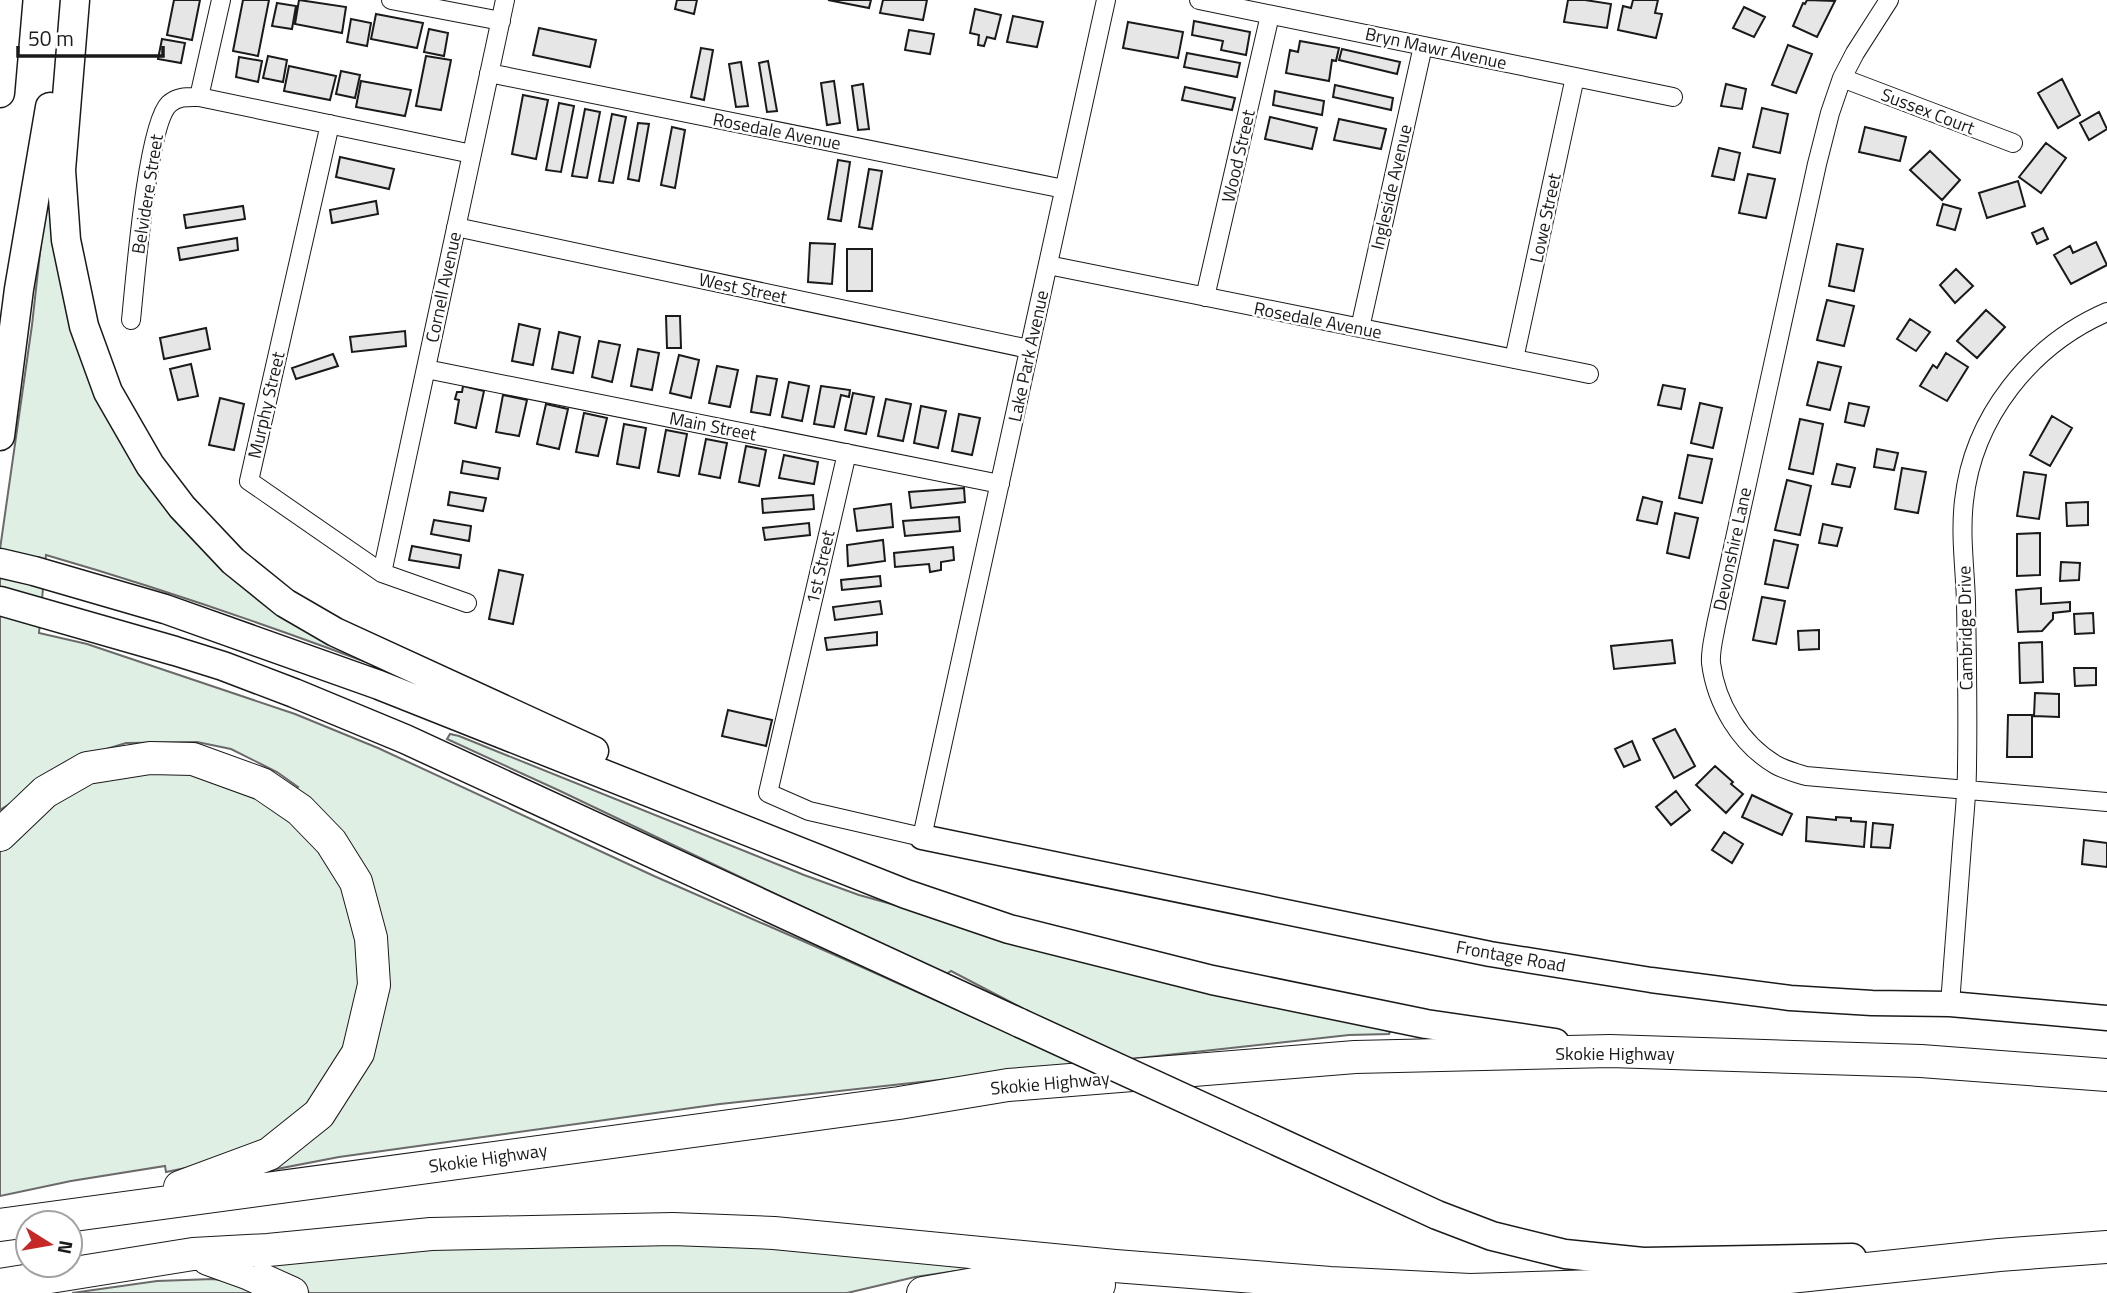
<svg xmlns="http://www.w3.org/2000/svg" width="2107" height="1293" font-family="'Titillium Web',sans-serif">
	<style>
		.green { fill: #e0efe3; stroke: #6a6a6a; stroke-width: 2 }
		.building { fill: #e6e6e6; stroke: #1a1a1a; stroke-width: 2 }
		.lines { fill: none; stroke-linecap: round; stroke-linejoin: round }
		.street-casing { stroke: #1a1a1a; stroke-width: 20 }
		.secondary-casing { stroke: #1a1a1a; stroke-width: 27 }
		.primary-casing { stroke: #1a1a1a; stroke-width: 31 }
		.highway-casing { stroke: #1a1a1a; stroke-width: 34 }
		.street { stroke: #fff; stroke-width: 18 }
		.secondary { stroke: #fff; stroke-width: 24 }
		.primary { stroke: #fff; stroke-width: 28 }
		.highway { stroke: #fff; stroke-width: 32 }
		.primary-bridge-casing { stroke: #1a1a1a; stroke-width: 31; stroke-linecap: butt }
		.primary-bridge { stroke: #fff; stroke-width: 28 }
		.labels { text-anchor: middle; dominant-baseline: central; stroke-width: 5; stroke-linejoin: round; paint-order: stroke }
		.street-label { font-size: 18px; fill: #1a1a1a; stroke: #fff }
	</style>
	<rect width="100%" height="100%" fill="#fff"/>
	<path class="green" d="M48 180 60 267 174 511 403 676C285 631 167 590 46 555L39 633 87 644 295 714 378 748 654 876 844 959 993 1026 1043 1019 951 971 945 975 558 790 447 739 450 734 459 736 804 875 859 895 931 915 1361 1020 1390 1032 1389 1034 1349 1035 720 1104 339 1157 199 1184 289 1151 385 976 295 791 298 787 277 772 231 749 197 742 126 743 90 754 0 810V549L32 325Z
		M178 766 262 791 343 872 366 964 337 1071 277 1136 215 1162 166 1172 165 1166 71 1181 0 1196V850L76 785Z
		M718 1241 1004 1264 915 1277 847 1293H310L268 1266 354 1251Z
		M213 1279 234 1282 267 1293H72L157 1281Z"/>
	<path class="building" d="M174 0H200L192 40 167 35Z
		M243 0H269L258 56 233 51Z
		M299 0 346 7 342 33 295 24Z
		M677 0H697L694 14 675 9Z
		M828 0H871L869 8Z
		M883 0H927L923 20 880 13Z
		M1568 0H1585L1611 4 1607 28 1564 22Z
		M1633 0H1658L1655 13 1662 14 1656 38 1618 30 1623 6 1631 8Z
		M1807 0 1835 1 1817 37 1793 26 1803 3 1805 4Z
		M277 3 296 6 292 29 272 26Z
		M1744 7 1765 17 1754 37 1733 28Z
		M975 9 1001 15 995 39 987 37 984 46 978 45 979 35 970 33Z
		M376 14 423 23 417 48 371 39Z
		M1013 16 1043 22 1037 47 1007 42Z
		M351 19 371 23 367 46 347 42Z
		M1194 21 1250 32 1246 55 1221 50 1223 41 1192 35Z
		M1128 22 1183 32 1178 58 1123 48Z
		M539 28 596 40 590 67 533 55Z
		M429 29 448 33 444 56 424 52Z
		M909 30 934 34 930 54 905 50Z
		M162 39 185 43 181 63 158 59Z
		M1300 41 1339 48 1336 61 1332 60 1329 81 1286 73 1290 50 1298 52Z
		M1788 45 1812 54 1796 93 1772 85Z
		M701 48 713 50 704 100 691 97Z
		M1342 49 1400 62 1397 74 1339 60Z
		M1187 53 1240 63 1237 77 1184 67Z
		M268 56 287 60 283 82 263 78Z
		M426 56 451 60 441 110 416 106Z
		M239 57 262 61 258 82 236 77Z
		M768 61 777 111 767 112 759 63Z
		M741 62 748 106 736 107 729 64Z
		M289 66 336 76 330 100 284 91Z
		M341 71 360 75 355 98 336 94Z
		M2062 79 2080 115 2058 128 2038 93Z
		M361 81 411 90 405 116 356 107Z
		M834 81 840 123 827 125 821 83Z
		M863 84 869 129 858 130 852 86Z
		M1726 84 1746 89 1742 109 1721 106Z
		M1335 85 1393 98 1391 110 1333 97Z
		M1185 87 1235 98 1232 110 1182 100Z
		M1275 91 1324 101 1322 115 1273 105Z
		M523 95 548 100 536 159 512 154Z
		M559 103 574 106 561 172 546 170Z
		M1762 108 1788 114 1780 153 1753 147Z
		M585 109 600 112 587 178 572 176Z
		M2099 112 2107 129 2089 140 2080 123Z
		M612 114 626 117 613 183 599 181Z
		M1270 117 1317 128 1312 149 1265 139Z
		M1339 119 1386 129 1381 149 1334 140Z
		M638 123 649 124 639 181 628 179Z
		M672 127 685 130 675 188 661 185Z
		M1865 127 1906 137 1900 161 1859 152Z
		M2046 143 2066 158 2041 193 2019 177Z
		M1719 148 1740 153 1734 180 1712 176Z
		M1930 151 1960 180 1942 200 1910 170Z
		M340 157 394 169 389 189 336 177Z
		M838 160 850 162 841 221 828 219Z
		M869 169 882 171 872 229 859 227Z
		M1748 174 1775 179 1766 218 1739 213Z
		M2018 181 2025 206 1987 218 1979 193Z
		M376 201 378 214 332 223 330 210Z
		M1943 204 1961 209 1955 230 1937 225Z
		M243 206 245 219 186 228 184 215Z
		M2043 228 2048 239 2037 244 2032 233Z
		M237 238 238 250 180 260 178 248Z
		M2096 242 2107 265 2071 284 2054 255 2070 246 2073 253Z
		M810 243 835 244 832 284 808 282Z
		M1837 244 1863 249 1854 291 1829 286Z
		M847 249H872V291H847Z
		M1956 269 1973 286 1955 303 1940 285Z
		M1827 300 1854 306 1844 346 1817 340Z
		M1986 310 2005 327 1977 358 1957 341Z
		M666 316H680L681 348H667Z
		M1910 319 1930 332 1916 351 1897 339Z
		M519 324 540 329 533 365 512 361Z
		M206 328 210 349 164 359 160 338Z
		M405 331 406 346 352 352 350 337Z
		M559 332 580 337 573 373 552 369Z
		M599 341 620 345 612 382 592 377Z
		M638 349 659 353 652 390 631 386Z
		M1946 353 1968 367 1947 401 1920 386 1933 365 1937 368Z
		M333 354 338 366 296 379 292 368Z
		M679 355 699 360 691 398 670 393Z
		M1818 362 1841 367 1830 410 1807 405Z
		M191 364 198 396 178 400 170 369Z
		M717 366 738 370 730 407 709 403Z
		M757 376 777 379 770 415 751 412Z
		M789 382 809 386 802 421 782 417Z
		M1663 385 1685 389 1681 409 1658 405Z
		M463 386 484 391 476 428 455 423 459 400 455 399 457 392H462Z
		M821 386 850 390 849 397 841 395 834 427 814 424Z
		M853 393 874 397 866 434 845 430Z
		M503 395 527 400 519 436 496 432Z
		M220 398 244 404 234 450 209 445Z
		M886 399 911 404 903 441 878 436Z
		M1700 403 1722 408 1713 448 1691 443Z
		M1849 403 1869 407 1864 426 1845 422Z
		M546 404 568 409 559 449 537 444Z
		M921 406 946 411 938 448 914 443Z
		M584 413 607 418 598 456 576 452Z
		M959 414 980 418 972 455 952 451Z
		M2052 416 2072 428 2050 466 2030 455Z
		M1800 419 1823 424 1813 474 1789 469Z
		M624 424 646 428 639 468 617 464Z
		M666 430 687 434 679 476 658 472Z
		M706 439 727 443 720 478 699 474Z
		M746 446 766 450 759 486 739 482Z
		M1877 449 1898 453 1894 470 1874 467Z
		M784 455 818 462 814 484 779 478Z
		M1688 455 1712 459 1702 503 1679 498Z
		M463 461 500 468 498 479 461 473Z
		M1837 464 1855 468 1850 487 1832 484Z
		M1902 468 1926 472 1918 513 1895 509Z
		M2024 472 2046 475 2039 519 2017 516Z
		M1787 480 1811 486 1800 535 1775 530Z
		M964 488 965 502 911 508 909 492Z
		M450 492 486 498 483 511 448 505Z
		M813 495 814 509 763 513 762 499Z
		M1643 497 1662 502 1657 524 1637 520Z
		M2088 502V525L2067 526 2066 503Z
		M891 504 893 527 857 531 854 509Z
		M1675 513 1698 518 1689 558 1667 553Z
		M959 517 960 531 905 536 903 521Z
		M434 520 471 526 469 541 431 534Z
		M809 523 810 535 765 540 763 528Z
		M1823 524 1842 528 1837 546 1819 543Z
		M2040 533V575L2017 576V534Z
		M883 540 885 561 848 566 847 545Z
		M1774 540 1798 545 1788 588 1765 584Z
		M412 546 461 555 459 568 409 560Z
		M953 547 954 560 941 562V570L930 572 929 564 895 567 894 553Z
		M2061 562 2080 563 2079 580 2060 581Z
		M499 570 523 575 513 624 489 619Z
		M880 576 881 586 842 590 841 580Z
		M2041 588V604L2070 602V611L2053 613V619L2042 631 2018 632 2016 590Z
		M1762 597 1785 601 1776 644 1753 640Z
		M880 601 882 614 835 620 833 607Z
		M2093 613 2094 633 2075 634 2074 614Z
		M1819 630V649L1799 650 1798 631Z
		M877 632V645L827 650 825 638Z
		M1672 640 1675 663 1614 669 1611 646Z
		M2042 642 2043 682 2020 683 2019 643Z
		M2074 668H2096V685L2075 686Z
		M2035 693 2059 694V717L2034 716Z
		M728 710 772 720 766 746 722 736Z
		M2008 715H2032V757H2007Z
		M1675 729 1695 766 1674 778 1653 739Z
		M1632 741 1640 760 1624 767 1615 749Z
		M1715 766 1733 782 1731 784 1743 794 1726 813 1696 785Z
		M1676 791 1690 810 1671 825 1656 807Z
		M1752 795 1792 814 1782 835 1742 817Z
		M1807 817 1836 820V817L1851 818V821L1866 822 1864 847 1806 841Z
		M1873 823 1893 825 1890 848 1871 847Z
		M1724 832 1743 844 1732 863 1712 850Z
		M2084 840 2107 843V867L2082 864Z"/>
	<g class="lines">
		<defs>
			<path id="street" d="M391 0 501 21
				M1199 0 1673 97
				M1889 0 1855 53 1842 78 1830 113 1817 164 1716 625C1714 637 1710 651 1711 663 1716 703 1740 744 1776 765 1785 770 1796 773 1806 776L2107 802
				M489 73 1064 189
				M1842 78 2013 143
				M199 97 221 0
				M330 124 249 481 382 573 467 603
				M456 227 1029 349
				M1048 265 1589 374
				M1205 297 1270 15
				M131 320C135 282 147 125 169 104 178 96 188 97 199 97L472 154
				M1360 328 1423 46
				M1514 359 1575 77
				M426 369 1000 484
				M847 453 768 793 809 811 922 837 1106 0
				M382 573 505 0
				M1950 1004C1954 951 1958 898 1962 845 1964 819 1967 793 1967 766 1968 711 1967 657 1966 602 1965 568 1960 535 1964 501 1973 417 2031 345 2107 312"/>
			<path id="secondary" d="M922 837 1490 954 1651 980 1790 998 1872 1003 1950 1004 2107 1018"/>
			<path id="primary" d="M75 0 61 170 66 240 84 326 108 392 150 465 182 507 233 561 285 603 335 632 594 751
				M0 93 8 0
				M0 436 19 289 50 107
				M0 563 34 571 165 609 379 685 906 894 1009 929 1212 980 1426 1024 1555 1043
				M0 601 175 651 223 666 294 693 405 739 1020 1023
				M1253 1130 1437 1215 1492 1236 1565 1254 1643 1262 1852 1258"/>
			<path id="highway" d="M0 835 45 792 87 768 150 758 193 759 262 784 300 810 331 842 356 882 371 938 374 985 358 1053 319 1114 269 1154 180 1187
				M0 1225 899 1103 1008 1085 1355 1057 1610 1051 1921 1061 2107 1075
				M208 1259 247 1273 292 1293
				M0 1285 193 1254 268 1250 431 1234 478 1233 673 1229 774 1233 1115 1266 1330 1283 1470 1290 1752 1281 1999 1255 2107 1247
				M923 1293 1003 1279 1099 1285"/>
		</defs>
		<use href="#street" class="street-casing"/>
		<use href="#secondary" class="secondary-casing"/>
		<use href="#primary" class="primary-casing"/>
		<use href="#highway" class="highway-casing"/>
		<use href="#street" class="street"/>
		<use href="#secondary" class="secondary"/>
		<use href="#primary" class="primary"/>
		<use href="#highway" class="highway"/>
		<defs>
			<path id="primary-bridge" d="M1020 1023 1253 1130"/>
		</defs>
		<use href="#primary-bridge" class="primary-bridge-casing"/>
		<use href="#primary-bridge" class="primary-bridge"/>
	</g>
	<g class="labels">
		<g class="street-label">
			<text transform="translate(1436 48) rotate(12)">Bryn Mawr Avenue</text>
			<text transform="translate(1928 111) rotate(21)">Sussex Court</text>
			<text transform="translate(777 131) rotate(11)">Rosedale Avenue</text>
			<text transform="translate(1238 156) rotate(-77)">Wood Street</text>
			<text transform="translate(1391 187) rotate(-77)">Ingleside Avenue</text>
			<text transform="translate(147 194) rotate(-81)">Belvidere Street</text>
			<text transform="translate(1545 218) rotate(-78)">Lowe Street</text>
			<text transform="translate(443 287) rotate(-78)">Cornell Avenue</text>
			<text transform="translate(743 288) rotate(12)">West Street</text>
			<text transform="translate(1318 320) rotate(11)">Rosedale Avenue</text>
			<text transform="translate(1028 356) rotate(-78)">Lake Park Avenue</text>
			<text transform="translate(266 405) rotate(-77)">Murphy Street</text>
			<text transform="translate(713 426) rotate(11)">Main Street</text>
			<text transform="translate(1732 549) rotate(-78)">Devonshire Lane</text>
			<text transform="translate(820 567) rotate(-77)">1st Street</text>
			<text transform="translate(1965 628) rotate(-91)">Cambridge Drive</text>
			<text transform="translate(1511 956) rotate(10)">Frontage Road</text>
			<text x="1615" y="1053">Skokie Highway</text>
			<text transform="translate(1050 1083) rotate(-5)">Skokie Highway</text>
			<text transform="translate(488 1158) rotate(-8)">Skokie Highway</text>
		</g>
	</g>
	<g transform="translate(49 1244) rotate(101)"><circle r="33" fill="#ffffff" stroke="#a3a3a3" stroke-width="2"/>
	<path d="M0-5L12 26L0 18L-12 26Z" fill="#c62828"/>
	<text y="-10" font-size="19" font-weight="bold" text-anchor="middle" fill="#1a1a1a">N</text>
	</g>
	<path d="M18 46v10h145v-10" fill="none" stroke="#1a1a1a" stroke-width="3.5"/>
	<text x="28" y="46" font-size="21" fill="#1a1a1a" stroke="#ffffff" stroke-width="5" paint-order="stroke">50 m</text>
</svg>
